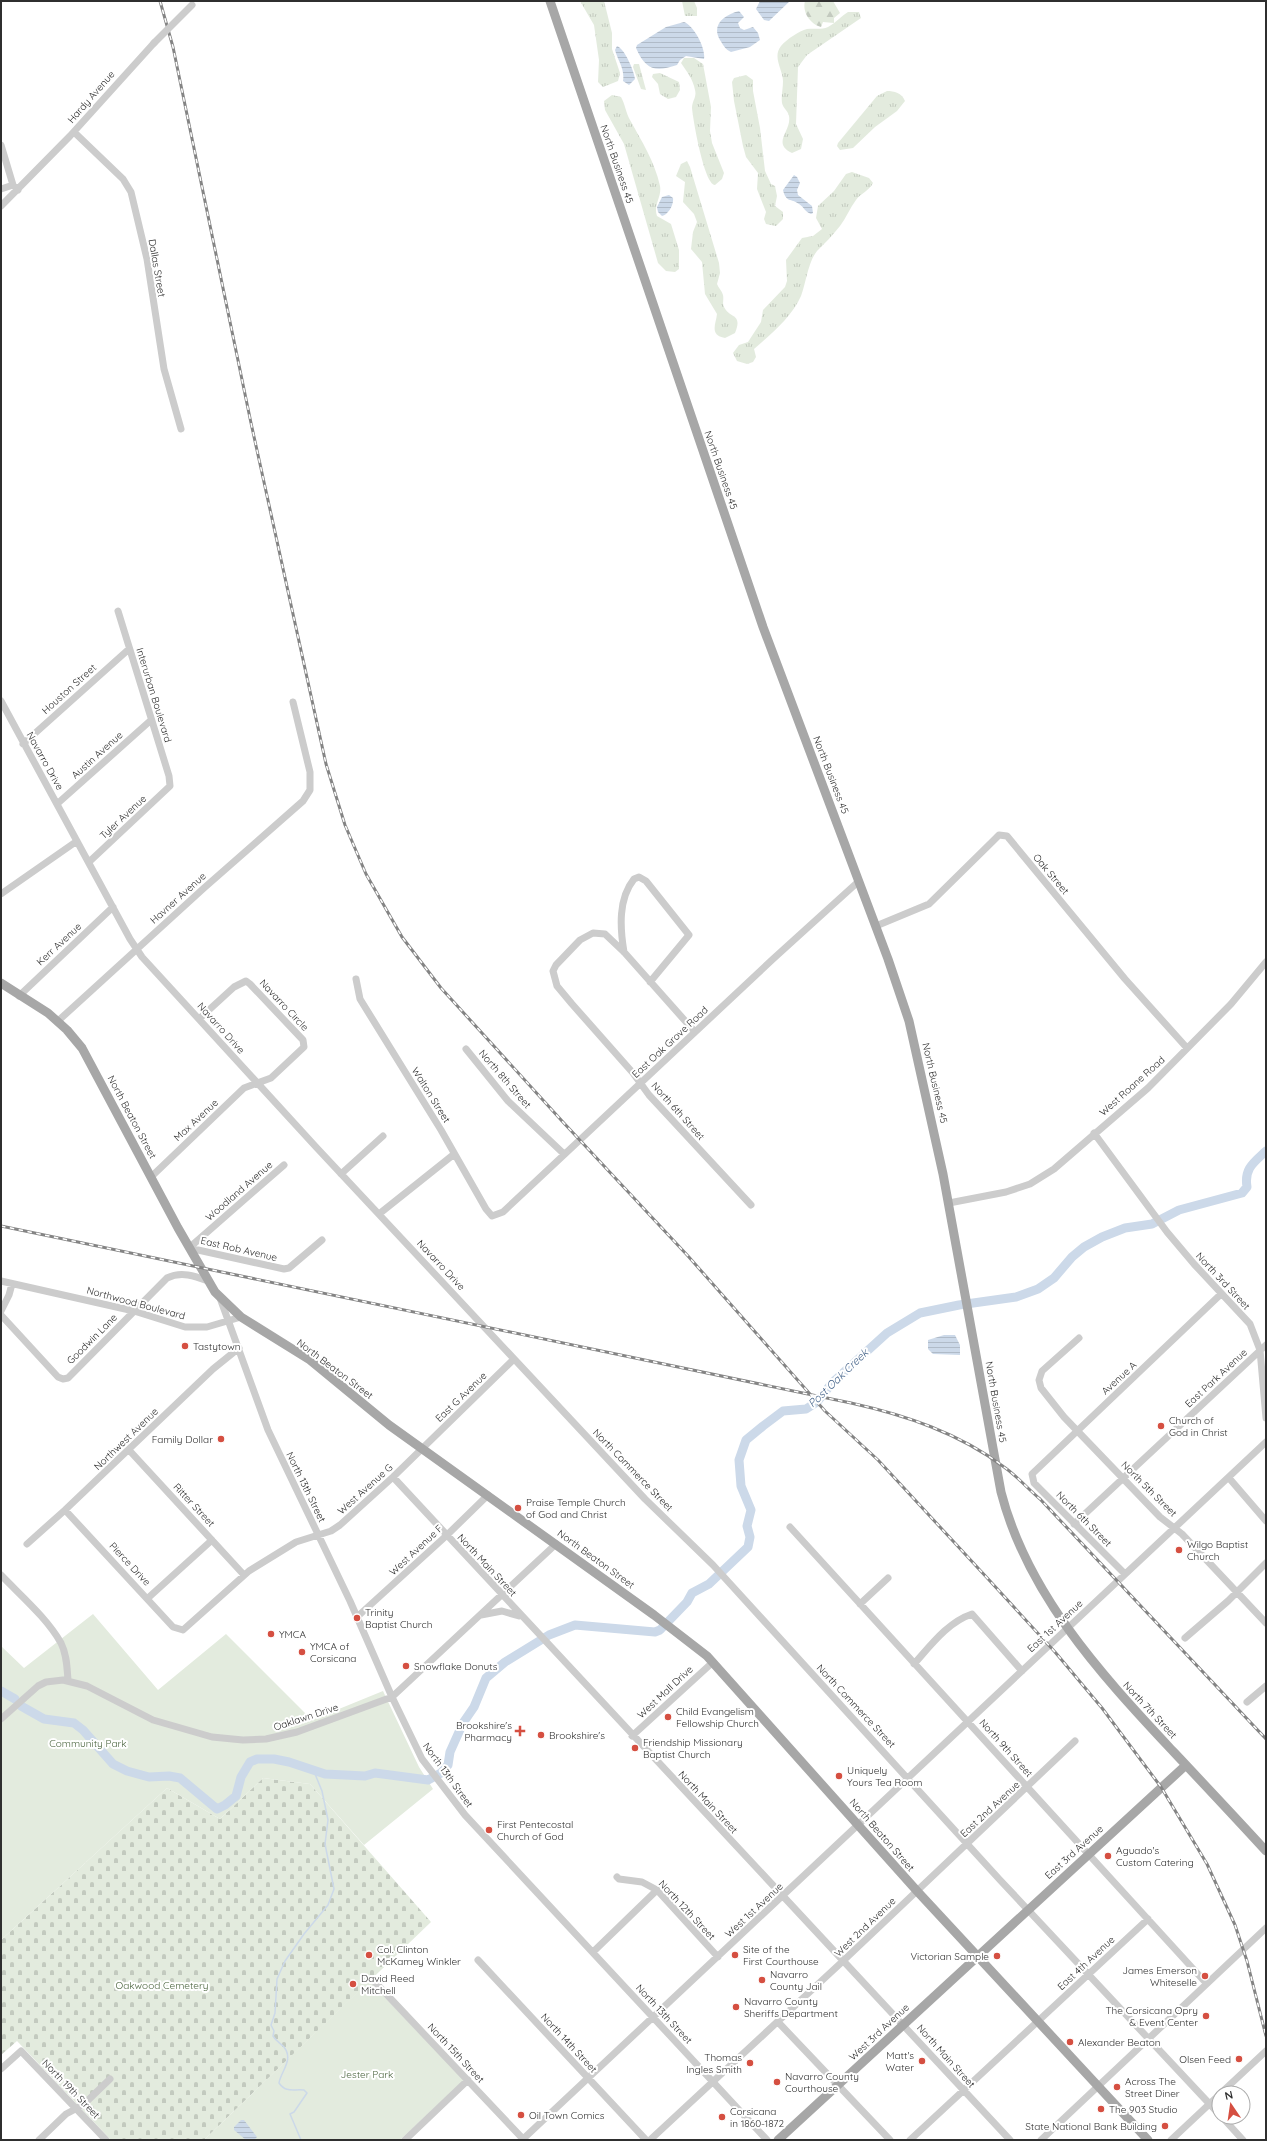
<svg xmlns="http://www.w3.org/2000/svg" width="1267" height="2141" font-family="Quicksand,sans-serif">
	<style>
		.grass { fill: url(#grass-tufts) }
		.forest { fill: url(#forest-firs) }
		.cemetery { fill: url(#cemetery-stones) }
		.park { fill: #e3ebde }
		.water { fill: url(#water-rules) }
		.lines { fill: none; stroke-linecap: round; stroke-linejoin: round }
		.stream { stroke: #ccd9e9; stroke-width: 1.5 }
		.river { stroke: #ccd9e9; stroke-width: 9 }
		.minor { stroke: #ccc; stroke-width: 7 }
		.major { stroke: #a7a7a7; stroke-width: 9 }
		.rail-casing { stroke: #848484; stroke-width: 3 }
		.rail { stroke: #fff; stroke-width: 1.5; stroke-dasharray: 4.5; stroke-linecap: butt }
		.minor-bridge { stroke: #ccc; stroke-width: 7 }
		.poi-dot { fill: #d54f41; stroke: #fff; stroke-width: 1.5 }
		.labels { text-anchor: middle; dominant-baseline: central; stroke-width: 4; stroke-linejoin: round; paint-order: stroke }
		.street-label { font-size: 10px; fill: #2f2f2f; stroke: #fff }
		.poi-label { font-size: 10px; fill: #2f2f2f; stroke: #fff; text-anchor: start }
		.park-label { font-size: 10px; fill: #4c6640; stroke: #fff }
		.water-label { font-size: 11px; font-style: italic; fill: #446389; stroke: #fff }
	</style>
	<defs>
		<pattern id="grass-tufts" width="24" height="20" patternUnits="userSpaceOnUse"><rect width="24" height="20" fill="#e3ebde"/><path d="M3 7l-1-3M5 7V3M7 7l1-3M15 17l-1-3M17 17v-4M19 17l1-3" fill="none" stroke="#c3cabf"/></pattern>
		<pattern id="forest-firs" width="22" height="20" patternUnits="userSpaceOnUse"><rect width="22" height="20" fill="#e3ebde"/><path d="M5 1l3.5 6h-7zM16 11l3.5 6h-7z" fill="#c3cabf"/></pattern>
		<pattern id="cemetery-stones" width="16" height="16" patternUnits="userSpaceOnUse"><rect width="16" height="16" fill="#e3ebde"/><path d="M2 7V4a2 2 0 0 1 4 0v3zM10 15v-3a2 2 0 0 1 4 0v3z" fill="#c3cabf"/></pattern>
		<pattern id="water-rules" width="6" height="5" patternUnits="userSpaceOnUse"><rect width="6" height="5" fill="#ccd9e9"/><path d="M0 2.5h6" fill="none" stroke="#b0bbc8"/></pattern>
	</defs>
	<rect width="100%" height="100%" fill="#fff"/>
	<path class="grass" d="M580 1H604L612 33V49L620 73 618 81 603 87 598 82 599 60 594 25Z
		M682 1H694L697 8V16H685Z
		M848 12H859L861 18 807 55 798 67 796 124 803 139 801 149 792 153C771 143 792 131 789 116 788 111 783 108 782 103 781 96 783 89 783 81 783 70 772 57 781 46 787 39 799 31 807 29 815 28 821 30 828 27 836 23 841 16 848 12Z
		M684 58H694L703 64 711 107 710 131 712 143 724 173 722 179 715 185C704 184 693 119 692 108 692 101 697 97 695 90 693 79 687 72 681 63Z
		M634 64H639L646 90 641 89 633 67Z
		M660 73 679 82 680 90 676 97 668 99 660 94 658 84 652 77 653 74Z
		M746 75 753 80V91L760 128 765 171 771 184 775 186 777 196 775 206 783 212V219L776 226 766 224 764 219 766 212 757 189 758 173 746 157 743 146 734 101 732 82 734 78Z
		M887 91C894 91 902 93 905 101L897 111 875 127 853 148 840 150 837 146 838 143 877 96Z
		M612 95 621 97C625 104 626 113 630 120 641 140 655 162 660 186 662 197 653 205 657 216L671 224 679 250V269L675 272 666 271 658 263 624 144 605 110 604 101Z
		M687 161 690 167 719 263 720 273 717 284C718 287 722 291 723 295 724 300 722 303 724 307 730 319 743 313 735 333L725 338C709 335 716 324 717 314L705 294 702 262 691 249 693 232 697 222 694 214 683 202 685 182 676 176 681 164Z
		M852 172 869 178 873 183C869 191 861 193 856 200 850 208 846 218 840 226 833 235 825 243 817 251 808 262 806 283 801 296 792 317 771 334 754 349L756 357 753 362 747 364 737 361 733 353 739 345 748 342 761 322 763 310 785 287 787 281 786 260 802 238 813 236 822 229 816 218 818 206 834 191 846 174Z"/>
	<path class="forest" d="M805 1H833L840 13 834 18V23L823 22 821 27C810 24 802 12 805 1Z"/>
	<path class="cemetery" d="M263 1778 310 1784 431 1922 204 2140H111L17 2041 1 2055V1940L167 1788 220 1819Z"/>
	<path class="park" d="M93 1614 158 1690 226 1634 312 1720 383 1691 419 1767 433 1789 364 1845 310 1784 263 1778 220 1819 167 1788 1 1940V1646L24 1668Z
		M369 1981 464 2080 400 2140H204Z"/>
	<path class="water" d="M760 1H790L769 21 764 20 756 9Z
		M739 11 744 17 738 23 740 28 744 30 753 27 758 33 760 40 750 47 731 52C726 50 723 45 720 40 711 25 724 15 739 11Z
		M684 22C694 26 706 48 704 59L686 56 680 60 677 65C656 72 646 71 636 48L637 45 666 27Z
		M617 46C625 49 634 71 635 79L629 85 623 81C625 69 618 61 615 50Z
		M794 175 797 177 800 183 797 190 798 195 812 206 813 213 811 214C805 212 804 207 799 204 791 198 786 203 783 190Z
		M669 195 673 198C674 205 668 215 662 216L658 212 657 207 662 197Z
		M944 1335H955L960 1345V1355L933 1354 928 1349V1340Z
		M241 2120H244L257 2137 254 2140H246L234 2130V2127Z"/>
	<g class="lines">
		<path class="stream" d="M301 2140 290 2114 294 2112 307 2093 304 2090C293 2089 286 2093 279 2083 281 2071 294 2060 284 2047 280 2043 276 2041 273 2036L274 2031 271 2025 275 2013 277 1979 285 1961 304 1934 328 1905 334 1889 325 1844 328 1820 322 1791 313 1769"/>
		<path class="river" d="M1 1691 15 1699
			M21 1706 44 1719 74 1723 83 1730 113 1764 127 1771 149 1777 169 1776 180 1778 217 1809 225 1805 236 1796 241 1777 250 1762 257 1759H274L289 1762 325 1774 365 1776 375 1773 428 1780 441 1773 448 1765 450 1752 463 1723 474 1707 486 1678 505 1662 549 1635 575 1625 655 1632 660 1630 687 1602 692 1593 709 1584 748 1547 750 1537 747 1526 751 1510 741 1486 739 1460 746 1440 763 1426 783 1411 806 1409 817 1402 832 1383 887 1333 920 1313 959 1305 1016 1297 1038 1289 1054 1278 1072 1257 1084 1247 1102 1237 1125 1228 1152 1224 1179 1210 1242 1193 1247 1187C1244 1169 1253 1163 1266 1151"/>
		<path class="minor" d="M74 132 123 179 131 192 147 259 164 369 181 429
			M1 145 13 185 18 190
			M1 189 13 185
			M1 206 70 136 154 43
			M1 701 130 939 142 957 316 1147 645 1499 713 1565 1000 1880 1219 2114
			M23 744 129 649
			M57 804 150 721
			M89 862 170 786 169 776 118 611
			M1 894 77 841
			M876 926 929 904 993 841 999 835 1007 836 1125 979 1187 1048
			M624 952C620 928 618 899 634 879L639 877 646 881 689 935 650 982
			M356 979 360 999 441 1130 486 1209 492 1216 503 1212 773 959 859 881
			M19 996 113 907
			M58 1021 204 888 303 801 310 790V772L293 702
			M695 1032 624 952 605 934 593 933 580 940 556 965 553 971 557 986 572 1004 633 1073 649 1095 751 1205
			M466 1049 508 1101 564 1154
			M1094 1133 1167 1232 1194 1264 1250 1324 1260 1350 1266 1418
			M341 1174 383 1136
			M151 1177 244 1088 271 1078 304 1047 303 1040 250 984 246 981 234 987 199 1019
			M949 1203 1006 1192 1030 1184 1054 1169 1148 1088 1231 1004 1266 962
			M379 1214 453 1155
			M189 1248 284 1269 289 1268 322 1240
			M189 1248 284 1165
			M1 1281 134 1311 185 1327H207L241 1317
			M220 1298 268 1430 350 1601 392 1697 422 1759 465 1815 767 2140
			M1 1311 9 1295 12 1284
			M1 1315 58 1377 63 1379 68 1378 167 1278C181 1271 195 1276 208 1281
			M1079 1338 1042 1371 1039 1380 1041 1388 1064 1417 1160 1517 1182 1534 1266 1623
			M129 1450 244 1575
			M393 1477 1010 2140
			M1229 1478 1266 1521
			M65 1510 173 1627 183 1630 249 1571 296 1542 331 1531 340 1525 393 1477 514 1359
			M1074 1524 1266 1345
			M790 1527 1206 1983
			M27 1544 65 1510 213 1369 239 1348
			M1125 1574 1034 1483 1032 1474 1221 1294
			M1 1575C21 1596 47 1618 61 1643 67 1655 67 1668 68 1680
			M148 1598 212 1540
			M860 1604 888 1578
			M481 1615 502 1611 519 1616
			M357 1617 446 1536 488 1495
			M1185 1638 1228 1601 1266 1563
			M914 1664C931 1645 948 1622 972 1614L1022 1671
			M1247 1702 1266 1686
			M1 1719 38 1686 46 1682 63 1680 87 1686 153 1720 212 1737 243 1740 266 1739 297 1732 392 1697 556 1544
			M632 1736 713 1662
			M617 1877 619 1879 642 1882 657 1890 718 1957
			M593 1952 657 1890
			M478 1960 646 2140
			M373 1980 524 2140
			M778 2022 890 2140
			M1 2069 21 2051 106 2140
			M1221 2093 1266 2051
			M1222 2117 1243 2140
			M39 2140 66 2114 83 2105 110 2079
			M405 2140 468 2080
			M522 2140 1266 1442
			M650 2140 843 1961 1075 1741
			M910 2140 1148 1919
			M1041 2140 1266 1928
			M1171 2140 1219 2095"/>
		<path class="major" d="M550 1 763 627 888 959 909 1021 943 1174 1001 1492C1027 1593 1099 1672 1169 1747 1201 1781 1234 1816 1266 1851
			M1 983 48 1013 67 1030 82 1048 178 1228 215 1292 241 1317 310 1360 389 1425 654 1615 707 1656 917 1891 1148 2140
			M778 2140 1186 1765"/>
		<defs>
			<path id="rail" d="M160 1 173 47 251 423 326 764 345 825 366 874 402 937 441 988 562 1121 688 1256 825 1411 878 1460 990 1581 1055 1652 1102 1708 1161 1787 1207 1864 1235 1925 1247 1961 1266 2036
				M1 1226 851 1403C905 1415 959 1433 1004 1467 1017 1476 1028 1489 1040 1499L1266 1739"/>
		</defs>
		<use href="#rail" class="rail-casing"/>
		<use href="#rail" class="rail"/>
		<path class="minor-bridge" d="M154 43 192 5"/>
	</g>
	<g class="poi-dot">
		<circle cx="185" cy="1346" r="4"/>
		<circle cx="1161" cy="1426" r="4"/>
		<circle cx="221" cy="1439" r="4"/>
		<circle cx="518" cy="1508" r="4"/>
		<circle cx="1179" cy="1550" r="4"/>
		<circle cx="357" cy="1618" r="4"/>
		<circle cx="271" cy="1634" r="4"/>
		<circle cx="302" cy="1652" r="4"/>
		<circle cx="406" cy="1666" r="4"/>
		<circle cx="668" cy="1717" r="4"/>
		<path d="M518 1725h4v4h4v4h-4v4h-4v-4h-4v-4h4z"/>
		<circle cx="541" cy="1735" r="4"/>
		<circle cx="635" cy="1748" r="4"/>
		<circle cx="839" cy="1776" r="4"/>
		<circle cx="489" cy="1830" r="4"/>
		<circle cx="1108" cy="1856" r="4"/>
		<circle cx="369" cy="1955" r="4"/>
		<circle cx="735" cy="1955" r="4"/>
		<circle cx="997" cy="1956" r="4"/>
		<circle cx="1205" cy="1976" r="4"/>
		<circle cx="762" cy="1980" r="4"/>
		<circle cx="353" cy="1984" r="4"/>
		<circle cx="736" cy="2007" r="4"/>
		<circle cx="1206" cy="2016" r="4"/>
		<circle cx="1070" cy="2042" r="4"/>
		<circle cx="1239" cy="2059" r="4"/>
		<circle cx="922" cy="2061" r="4"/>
		<circle cx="750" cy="2063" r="4"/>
		<circle cx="777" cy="2082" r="4"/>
		<circle cx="1117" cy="2087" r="4"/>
		<circle cx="1101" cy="2109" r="4"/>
		<circle cx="521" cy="2115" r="4"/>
		<circle cx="722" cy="2117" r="4"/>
		<circle cx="1165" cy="2126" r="4"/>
	</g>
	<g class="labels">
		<g class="street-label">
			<text transform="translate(91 97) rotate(-49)">Hardy Avenue</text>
			<text transform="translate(617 164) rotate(71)">North Business 45</text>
			<text transform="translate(157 268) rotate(80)">Dallas Street</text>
			<text transform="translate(721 470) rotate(71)">North Business 45</text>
			<text transform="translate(69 689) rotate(-42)">Houston Street</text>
			<text transform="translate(154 695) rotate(73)">Interurban Boulevard</text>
			<text transform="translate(97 755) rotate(-42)">Austin Avenue</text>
			<text transform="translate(45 761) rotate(61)">Navarro Drive</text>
			<text transform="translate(831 775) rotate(69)">North Business 45</text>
			<text transform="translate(123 817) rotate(-43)">Tyler Avenue</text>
			<text transform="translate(1051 874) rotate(50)">Oak Street</text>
			<text transform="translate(178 898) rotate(-42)">Havner Avenue</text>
			<text transform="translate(59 944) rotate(-43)">Kerr Avenue</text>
			<text transform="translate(284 1005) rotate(47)">Navarro Circle</text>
			<text transform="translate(221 1028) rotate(48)">Navarro Drive</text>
			<text transform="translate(670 1042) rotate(-43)">East Oak Grove Road</text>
			<text transform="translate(505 1079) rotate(49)">North 8th Street</text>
			<text transform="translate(935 1083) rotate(77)">North Business 45</text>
			<text transform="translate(1132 1086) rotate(-42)">West Roane Road</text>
			<text transform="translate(431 1095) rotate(58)">Walton Street</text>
			<text transform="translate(678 1111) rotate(48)">North 6th Street</text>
			<text transform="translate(132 1117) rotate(62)">North Beaton Street</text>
			<text transform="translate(196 1120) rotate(-43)">Max Avenue</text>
			<text transform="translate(239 1191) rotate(-41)">Woodland Avenue</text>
			<text transform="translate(239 1249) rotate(13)">East Rob Avenue</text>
			<text transform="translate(441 1265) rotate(47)">Navarro Drive</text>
			<text transform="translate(1223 1281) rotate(47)">North 3rd Street</text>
			<text transform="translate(136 1303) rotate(15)">Northwood Boulevard</text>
			<text transform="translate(92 1339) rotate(-45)">Goodwin Lane</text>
			<text transform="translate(335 1369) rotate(37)">North Beaton Street</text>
			<text transform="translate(1119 1378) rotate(-43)">Avenue A</text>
			<text transform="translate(1216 1378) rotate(-43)">East Park Avenue</text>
			<text transform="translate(461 1397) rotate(-44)">East G Avenue</text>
			<text transform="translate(996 1402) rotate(80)">North Business 45</text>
			<text transform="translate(126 1439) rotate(-44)">Northwest Avenue</text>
			<text transform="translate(633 1470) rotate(46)">North Commerce Street</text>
			<text transform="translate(306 1487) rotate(64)">North 13th Street</text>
			<text transform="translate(365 1489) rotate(-42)">West Avenue G</text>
			<text transform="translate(1149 1489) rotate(45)">North 5th Street</text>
			<text transform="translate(194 1505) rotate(47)">Ritter Street</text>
			<text transform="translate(1084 1519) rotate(45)">North 6th Street</text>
			<text transform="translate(416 1550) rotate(-43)">West Avenue F</text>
			<text transform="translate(596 1559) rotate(36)">North Beaton Street</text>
			<text transform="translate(130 1564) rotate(47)">Pierce Drive</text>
			<text transform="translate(487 1565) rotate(47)">North Main Street</text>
			<text transform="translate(1055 1626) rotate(-43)">East 1st Avenue</text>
			<text transform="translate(665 1692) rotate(-43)">West Mall Drive</text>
			<text transform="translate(856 1706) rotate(47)">North Commerce Street</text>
			<text transform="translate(1150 1710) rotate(47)">North 7th Street</text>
			<text transform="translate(306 1717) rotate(-18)">Oaklawn Drive</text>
			<text transform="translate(1006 1748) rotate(48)">North 9th Street</text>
			<text transform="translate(448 1775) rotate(54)">North 13th Street</text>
			<text transform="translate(708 1802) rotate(47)">North Main Street</text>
			<text transform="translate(990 1809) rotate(-43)">East 2nd Avenue</text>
			<text transform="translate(882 1835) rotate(49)">North Beaton Street</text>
			<text transform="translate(1074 1852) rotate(-42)">East 3rd Avenue</text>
			<text transform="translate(687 1910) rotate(47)">North 12th Street</text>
			<text transform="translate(754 1910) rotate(-43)">West 1st Avenue</text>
			<text transform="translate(865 1927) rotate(-44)">West 2nd Avenue</text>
			<text transform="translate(1086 1963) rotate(-43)">East 4th Avenue</text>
			<text transform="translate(664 2014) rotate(47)">North 13th Street</text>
			<text transform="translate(879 2032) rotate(-43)">West 3rd Avenue</text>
			<text transform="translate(569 2043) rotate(47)">North 14th Street</text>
			<text transform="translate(456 2053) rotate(47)">North 15th Street</text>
			<text transform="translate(946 2056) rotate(48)">North Main Street</text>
			<text transform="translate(71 2089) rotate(46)">North 19th Street</text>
		</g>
		<g class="poi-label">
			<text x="193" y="1346">Tastytown</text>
			<text x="1169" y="1420">Church of<tspan x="1169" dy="12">God in Christ</tspan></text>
			<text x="213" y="1439" text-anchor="end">Family Dollar</text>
			<text x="526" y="1502">Praise Temple Church<tspan x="526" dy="12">of God and Christ</tspan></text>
			<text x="1187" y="1544">Wilgo Baptist<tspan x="1187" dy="12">Church</tspan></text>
			<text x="365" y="1612">Trinity<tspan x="365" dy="12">Baptist Church</tspan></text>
			<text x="279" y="1634">YMCA</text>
			<text x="310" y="1646">YMCA of<tspan x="310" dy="12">Corsicana</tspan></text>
			<text x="414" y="1666">Snowflake Donuts</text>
			<text x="676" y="1711">Child Evangelism<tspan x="676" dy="12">Fellowship Church</tspan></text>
			<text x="512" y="1725" text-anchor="end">Brookshire's<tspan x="512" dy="12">Pharmacy</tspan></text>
			<text x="549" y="1735">Brookshire's</text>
			<text x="643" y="1742">Friendship Missionary<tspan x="643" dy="12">Baptist Church</tspan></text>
			<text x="847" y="1770">Uniquely<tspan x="847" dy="12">Yours Tea Room</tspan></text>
			<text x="497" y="1824">First Pentecostal<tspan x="497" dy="12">Church of God</tspan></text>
			<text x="1116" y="1850">Aguado's<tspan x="1116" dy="12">Custom Catering</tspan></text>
			<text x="377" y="1949">Col. Clinton<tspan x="377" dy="12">McKamey Winkler</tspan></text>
			<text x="743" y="1949">Site of the<tspan x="743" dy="12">First Courthouse</tspan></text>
			<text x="989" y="1956" text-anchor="end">Victorian Sample</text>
			<text x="1197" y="1970" text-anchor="end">James Emerson<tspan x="1197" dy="12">Whiteselle</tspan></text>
			<text x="770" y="1974">Navarro<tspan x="770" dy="12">County Jail</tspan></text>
			<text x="361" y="1978">David Reed<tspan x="361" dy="12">Mitchell</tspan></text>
			<text x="744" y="2001">Navarro County<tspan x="744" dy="12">Sheriffs Department</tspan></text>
			<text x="1198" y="2010" text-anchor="end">The Corsicana Opry<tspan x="1198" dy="12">&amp; Event Center</tspan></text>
			<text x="1078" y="2042">Alexander Beaton</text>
			<text x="914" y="2055" text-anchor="end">Matt's<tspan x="914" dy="12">Water</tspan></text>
			<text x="742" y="2057" text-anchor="end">Thomas<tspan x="742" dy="12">Ingles Smith</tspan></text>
			<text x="1231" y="2059" text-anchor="end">Olsen Feed</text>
			<text x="785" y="2076">Navarro County<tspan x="785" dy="12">Courthouse</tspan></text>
			<text x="1125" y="2081">Across The<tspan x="1125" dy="12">Street Diner</tspan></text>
			<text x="1109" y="2109">The 903 Studio</text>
			<text x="730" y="2111">Corsicana<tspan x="730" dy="12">in 1860-1872</tspan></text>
			<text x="529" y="2115">Oil Town Comics</text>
			<text x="1157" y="2126" text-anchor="end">State National Bank Building</text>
		</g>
		<g class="park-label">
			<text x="88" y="1743">Community Park</text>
			<text x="162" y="1985">Oakwood Cemetery</text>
			<text x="367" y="2074">Jester Park</text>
		</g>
		<g class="water-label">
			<text transform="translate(838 1378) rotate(-44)">Post Oak Creek</text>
		</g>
	</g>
	<rect width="1267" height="2141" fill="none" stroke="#2f2f2f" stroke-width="4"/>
	<g transform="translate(1231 2105) rotate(347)"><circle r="19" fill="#ffffff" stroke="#acacac"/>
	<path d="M0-3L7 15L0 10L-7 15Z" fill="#d54f41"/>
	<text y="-6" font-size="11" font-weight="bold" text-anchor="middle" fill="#2f2f2f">N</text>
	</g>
</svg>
